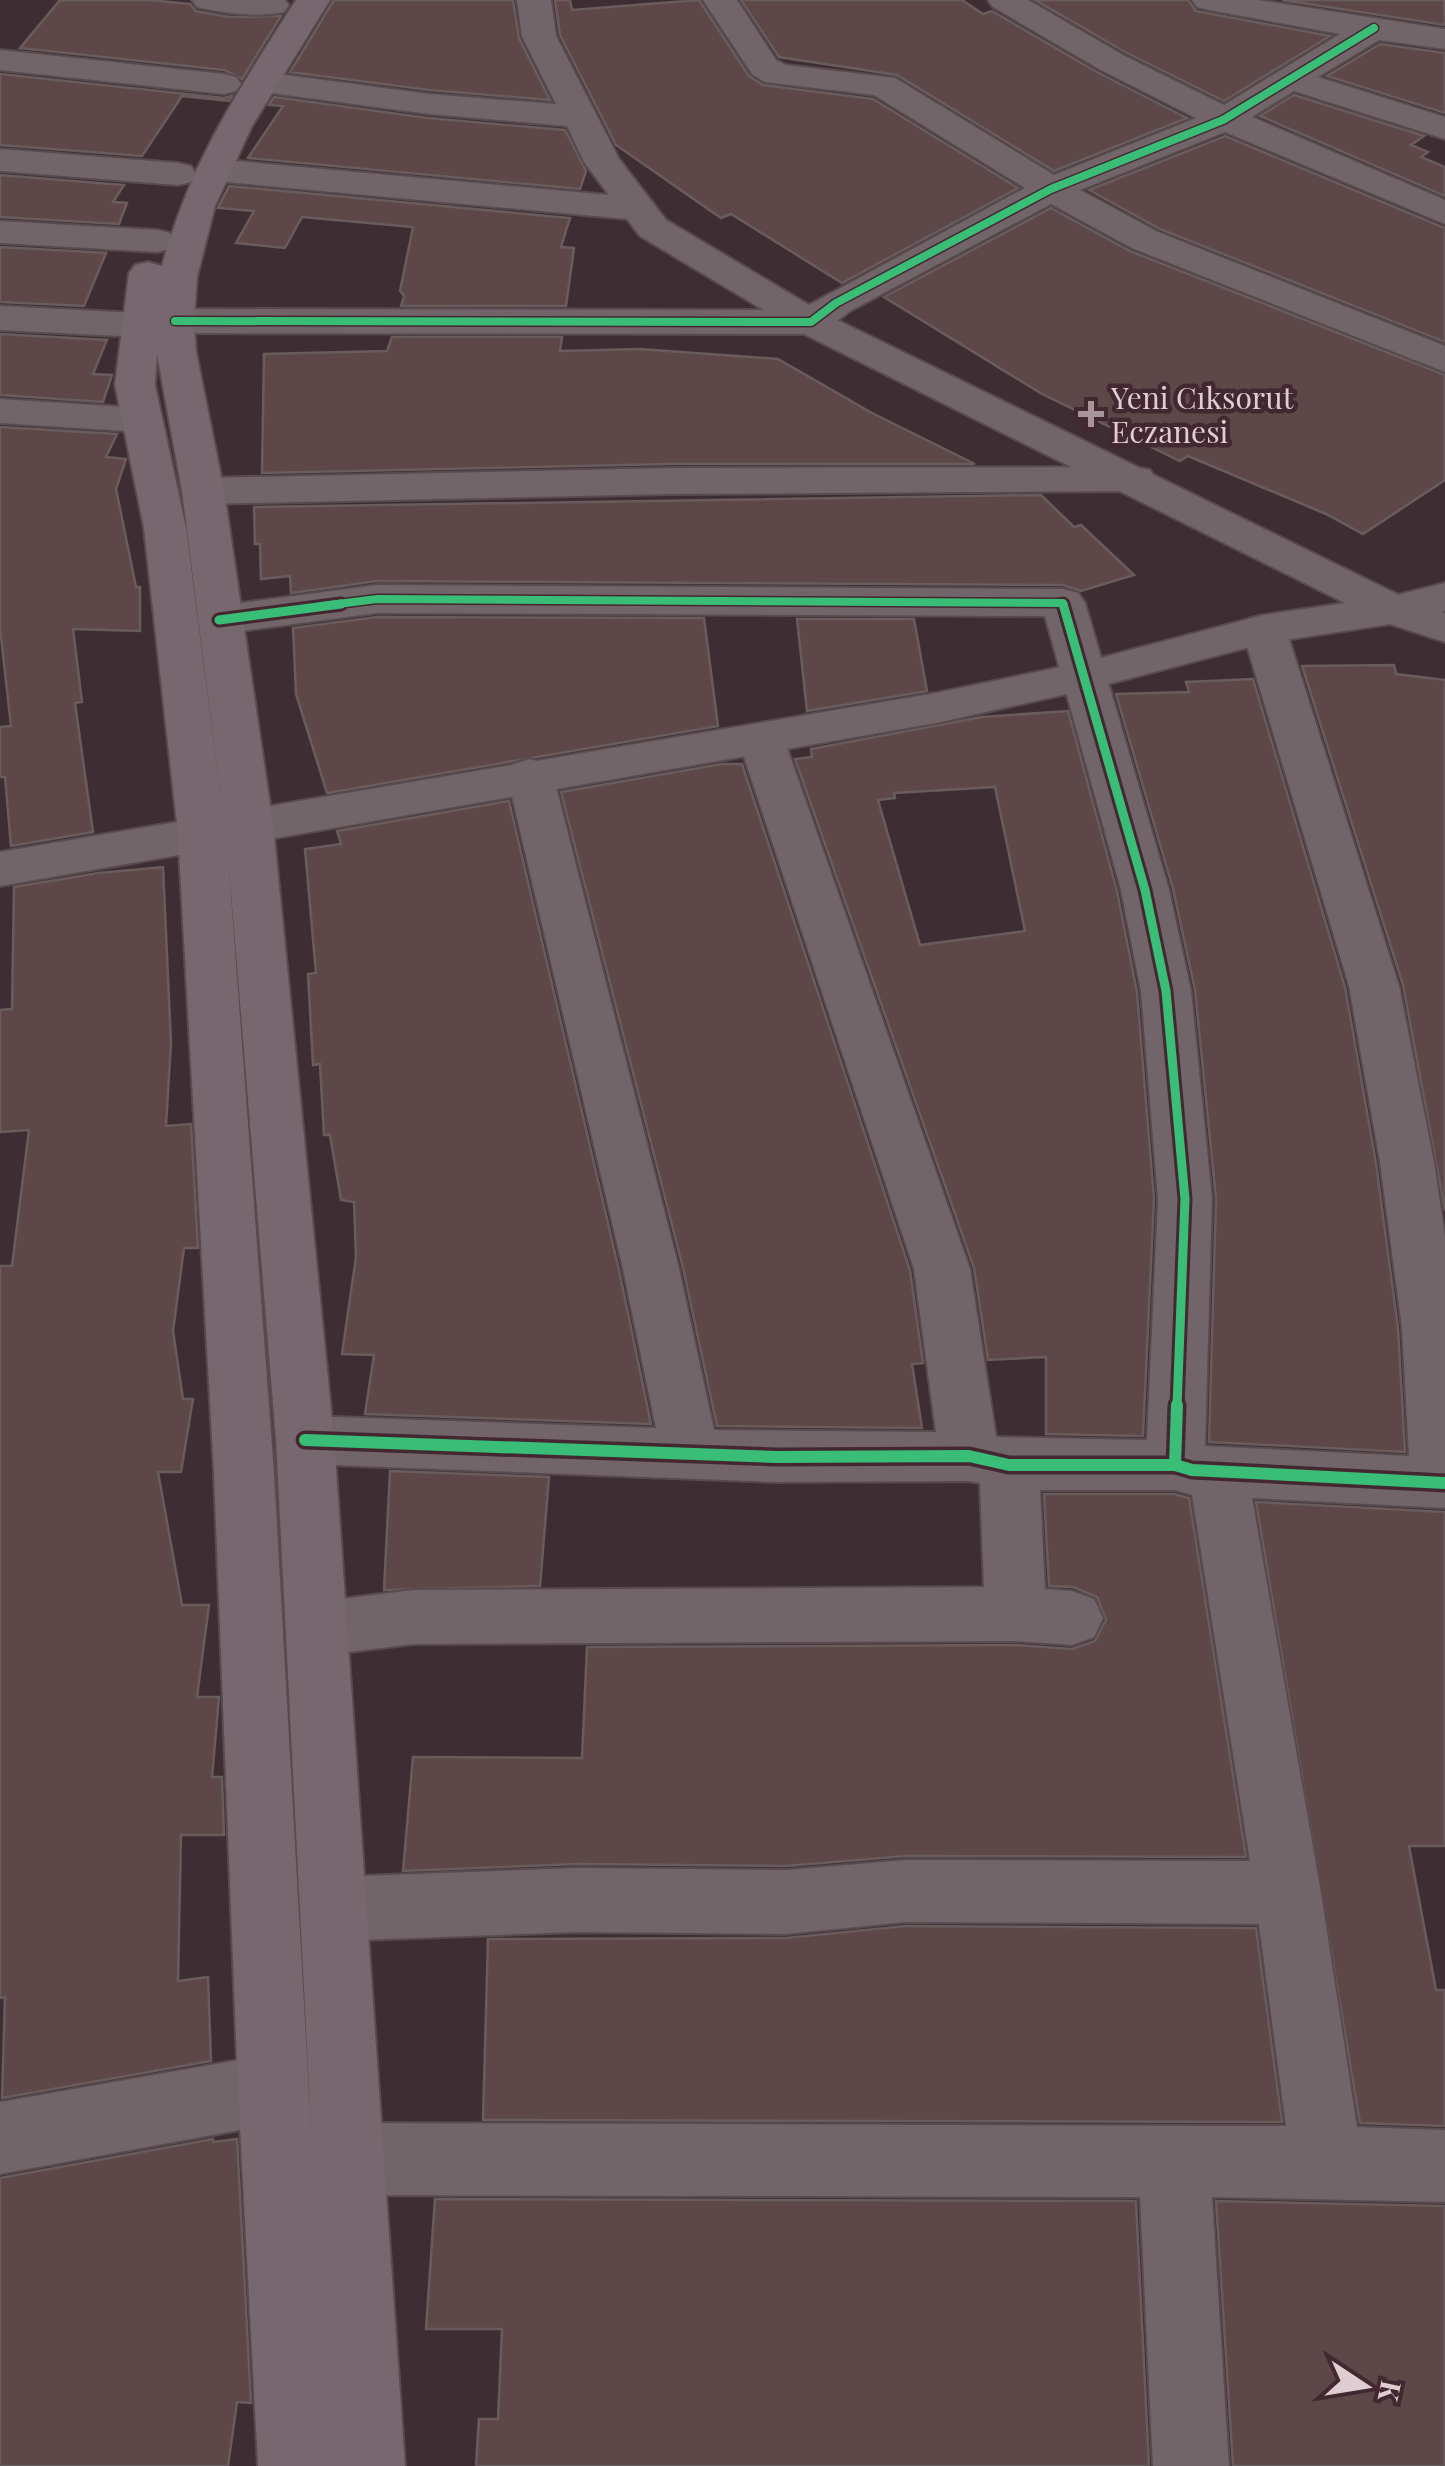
<svg xmlns="http://www.w3.org/2000/svg" width="1445" height="2466" font-family="'Playfair Display',serif">
	<style>
		.building { fill: #5e4749; stroke: #695c5d; stroke-width: 2.5; fill-rule: evenodd }
		.lines { fill: none; stroke-linecap: round; stroke-linejoin: round }
		.minor-casing { stroke: #584b4f; stroke-width: 4 }
		.tertiary-casing { stroke: #584b4f; stroke-width: 4 }
		.secondary-casing { stroke: #584b4f; stroke-width: 4 }
		.minor { fill: #716569; fill-rule: evenodd }
		.tertiary { fill: #716569; fill-rule: evenodd }
		.secondary { fill: #76686e; fill-rule: evenodd }
		.cycleway-far2-casing { stroke: #442831; stroke-width: 11 }
		.cycleway-far1-casing { stroke: #442831; stroke-width: 15 }
		.cycleway-casing { stroke: #442831; stroke-width: 19 }
		.cycleway-far2 { stroke: #3abd76; stroke-width: 8 }
		.cycleway-far1 { stroke: #3abd76; stroke-width: 9 }
		.cycleway { stroke: #3abd76; stroke-width: 12 }
		.poi-dot { fill: #a7959a; stroke: #442831; stroke-width: 4 }
		.labels { text-anchor: middle; dominant-baseline: central; stroke-width: 9; stroke-linejoin: round; paint-order: stroke }
		.far-poi-label { font-size: 30px; fill: #dfcdd2; stroke: #442831; text-anchor: start }
	</style>
	<rect width="100%" height="100%" fill="#3e2e33"/>
	<path class="building" d="M60 0H149L190 4 196 11 229 17 281 16 242 79 224 70 20 48Z
		M334 0H513L519 38 550 100 429 90 290 72Z
		M555 0H570L572 10 699 0 749 76 763 85 873 99 1018 188 842 283 731 214 721 218 616 145 560 35Z
		M741 0H962L983 14 992 11 1097 72 1187 118 1054 171 897 75 779 57Z
		M1035 0H1188L1196 11 1330 36 1224 101 1125 52Z
		M1282 0H1444L1445 25Z
		M1380 44 1445 53V113L1327 76Z
		M0 74 224 98 232 96 229 101 182 96 142 156 0 145Z
		M1294 95 1424 136 1411 145 1428 152 1421 157 1445 167V196L1260 116Z
		M274 97 428 118 565 130 586 171 580 189 248 158 283 106 269 105Z
		M1225 136 1445 228V342L1160 229 1089 190Z
		M0 175 124 185 113 202 127 203 119 224 0 217Z
		M229 186 570 218 561 247 574 248 566 306H401L404 296 400 291 413 227 302 217 285 248 236 243 254 211 218 208Z
		M1051 208 1130 251 1445 375V480L1363 534 1326 514 1188 456 1180 461 1042 394 884 297Z
		M0 247 106 253 84 306 0 302Z
		M0 334 107 340 93 374 112 375 103 402 0 395Z
		M392 337H562L560 351 640 349 778 359 872 413 975 464H671L262 473 264 354 387 351Z
		M0 427 117 434 106 457 126 459 116 489 136 587H140V631L73 629 82 702 75 703 93 832 11 846 5 777H0V727L11 726 0 627Z
		M1041 495 1074 527 1081 525 1134 575 1081 591 1063 585 377 581 291 593 290 576 261 579 260 544H255L254 507Z
		M377 617 704 618 718 726 327 793 296 694 293 628Z
		M797 619H914L927 691 807 711Z
		M1394 665 1396 674 1445 680V1211L1403 985 1302 666Z
		M1253 679 1345 987 1376 1163 1398 1328 1405 1452 1209 1442 1216 1199 1195 990 1173 889 1116 694 1189 692 1186 682Z
		M1068 711 1117 891 1137 992 1154 1199 1143 1436 1046 1434V1357L988 1360 974 1268 795 759 812 757 811 749 982 717ZM995 787 1025 931 920 945 878 800 895 798 894 793Z
		M722 764H742L910 1270 923 1363 912 1364 922 1428 717 1426 683 1268 561 792Z
		M509 801 619 1270 651 1424 365 1414 374 1355 342 1354 356 1257 354 1202 341 1200 330 1135H324L320 1064 313 1065 308 974 316 973 305 849 341 844 337 831Z
		M163 867 171 1043 166 1126 191 1124 198 1248H184L173 1331 183 1399H193L181 1472H158L182 1605H209L197 1697H219L212 1777H222L224 1835H181L178 1981 208 1977 211 2061 2 2098 5 1997 0 1998V1266H12L29 1130 0 1132V1010L12 1009 14 887 99 873Z
		M390 1471 549 1477 540 1586 384 1590Z
		M1044 1494H1174L1189 1498 1246 1857 906 1856 786 1866 577 1864 403 1871 413 1757 582 1758 587 1647 1016 1645 1072 1649 1095 1641 1106 1620 1097 1597 1073 1587 1049 1586Z
		M1256 1502 1445 1512V1846H1409L1436 1990H1445V2126L1360 2123Z
		M906 1926 1256 1928 1282 2122 483 2120 488 1939 786 1938Z
		M213 2139V2142L237 2139 251 2403 237 2402 228 2466H0V2178Z
		M435 2199 1136 2201 1149 2466H476L479 2419H498L502 2329H426Z
		M1216 2201 1445 2206V2466H1233Z"/>
	<g class="lines">
		<defs>
			<path id="minor" d="M192 0H285L289 5 284 12C258 18 223 13 197 7Z
				M517 0H551L556 36 619 159 666 220 809 305 1025 188 874 95 765 82 752 74 703 0H737L776 60 786 65 895 78 1054 175 1196 118 1099 69 993 7 988 0H1028L1123 55 1224 105 1340 34 1209 10 1197 7 1192 0H1258L1445 29V49L1379 40 1318 77 1445 117V139L1294 91 1252 117 1445 200V224L1225 132 1080 190 1158 232 1445 346V372L1132 248 1051 204 850 311C832 325 821 336 797 330L640 236 627 219 214 181 201 178 196 170 201 162 214 159 609 195 584 162 567 126 429 114 263 92 251 89 246 82 251 75 263 72 429 94 556 104 522 36Z
				M0 50 224 74 236 77 241 84 236 91 224 94 0 70Z
				M0 149 178 163 191 166 196 174 191 182 178 185 0 171Z
				M0 221 157 230 170 233 176 241 170 249 157 252 0 243Z
				M0 306 139 313 153 317 158 325 153 333 139 337 0 330Z
				M0 399 142 408 156 411 162 420 156 429 142 432 0 423Z
				M1135 467 1150 470 1156 479 1150 488 1135 491 671 494 203 504 188 500 182 491 188 482 203 478 671 468Z
				M1445 583V611L1393 624 1377 620 1371 610 1377 600Z
				M377 585 1063 589 1078 593 1085 603 1169 890 1191 991 1212 1199 1205 1446 1409 1456 1402 1328 1380 1162 1349 986 1242 629 1248 619 1264 615 1280 619 1286 629 1399 986 1434 1162 1445 1237V1508L1252 1498 1321 1893 1357 2127 1445 2130V2202L1212 2197 1229 2466H1153L1140 2197 347 2195 322 2184 311 2159 322 2134 347 2123 1286 2126 1259 1924 906 1922 786 1934 577 1932 333 1941 309 1931 300 1909 309 1887 333 1877 577 1868 786 1870 906 1860 1250 1861 1192 1495 1175 1490H1040L1045 1589 1072 1591 1094 1599 1103 1618 1094 1637 1072 1645 1016 1641 413 1644 317 1656 295 1648 286 1629 295 1610 317 1602 413 1590 984 1587 980 1483 969 1481 776 1482 305 1464 284 1457 276 1440 284 1423 305 1416 656 1428 623 1269 507 775 513 764 530 759 547 764 553 775 679 1269 714 1430 936 1432 914 1269 738 739 745 728 761 724 777 728 784 739 970 1269 996 1437 1147 1440 1158 1199 1141 991 1121 890 1045 616 377 613 219 634 203 630 197 620 203 610 219 606Z
				M273 2054 298 2064 308 2089 298 2114 273 2124 0 2174V2102Z"/>
			<path id="tertiary" d="M175 309 811 310 825 314 1409 600 1445 613V642L1390 624 1265 643 1085 690 936 723 0 886V852L936 693 1085 662 1264 615 1345 603 804 334 175 333 161 329 156 321 161 313Z"/>
			<path id="secondary" d="M296 0H330L252 126 215 206 197 277 194 321 196 352 224 491 273 825 334 1440 405 2466H258L238 2089 214 1473 178 833 144 528 115 385 129 273 135 265 148 262 162 266C191 160 238 91 296 0ZM157 354 182 491 225 829 186 528 155 385ZM228 856 276 1440 312 2146 274 1473Z"/>
		</defs>
		<use href="#minor" class="minor-casing"/>
		<use href="#tertiary" class="tertiary-casing"/>
		<use href="#secondary" class="secondary-casing"/>
		<use href="#minor" class="minor"/>
		<use href="#tertiary" class="tertiary"/>
		<use href="#secondary" class="secondary"/>
		<defs>
			<path id="cycleway-far2" d="M175 321 811 322 836 303 1051 189 1223 120 1374 28
				M322 606 377 599 1063 603 1064 606"/>
			<path id="cycleway-far1" d="M1063 604 1145 890 1166 991 1185 1199 1177 1407
				M219 620 341 604"/>
			<path id="cycleway" d="M305 1440 776 1457 969 1456 1009 1465H1175L1192 1470 1445 1483
				M1175 1465 1177 1405"/>
		</defs>
		<use href="#cycleway-far2" class="cycleway-far2-casing"/>
		<use href="#cycleway-far1" class="cycleway-far1-casing"/>
		<use href="#cycleway" class="cycleway-casing"/>
		<use href="#cycleway-far2" class="cycleway-far2"/>
		<use href="#cycleway-far1" class="cycleway-far1"/>
		<use href="#cycleway" class="cycleway"/>
	</g>
	<path class="poi-dot" d="M1086 399h10v10h10v10h-10v10h-10v-10h-10v-10h10z"/>
	<g class="labels">
		<g class="far-poi-label">
			<text x="1111" y="397">Yeni Cıksorut<tspan x="1111" dy="34">Eczanesi</tspan></text>
		</g>
	</g>
	<g transform="translate(1365 2386) rotate(102)" stroke="#442831" stroke-width="8" paint-order="stroke">
	<path d="M0-8L18 38L0 25L-18 38Z" fill="#dfcdd2"/>
	<text y="-15" font-size="28" font-weight="bold" text-anchor="middle" fill="#dfcdd2">K</text>
	</g>
</svg>
